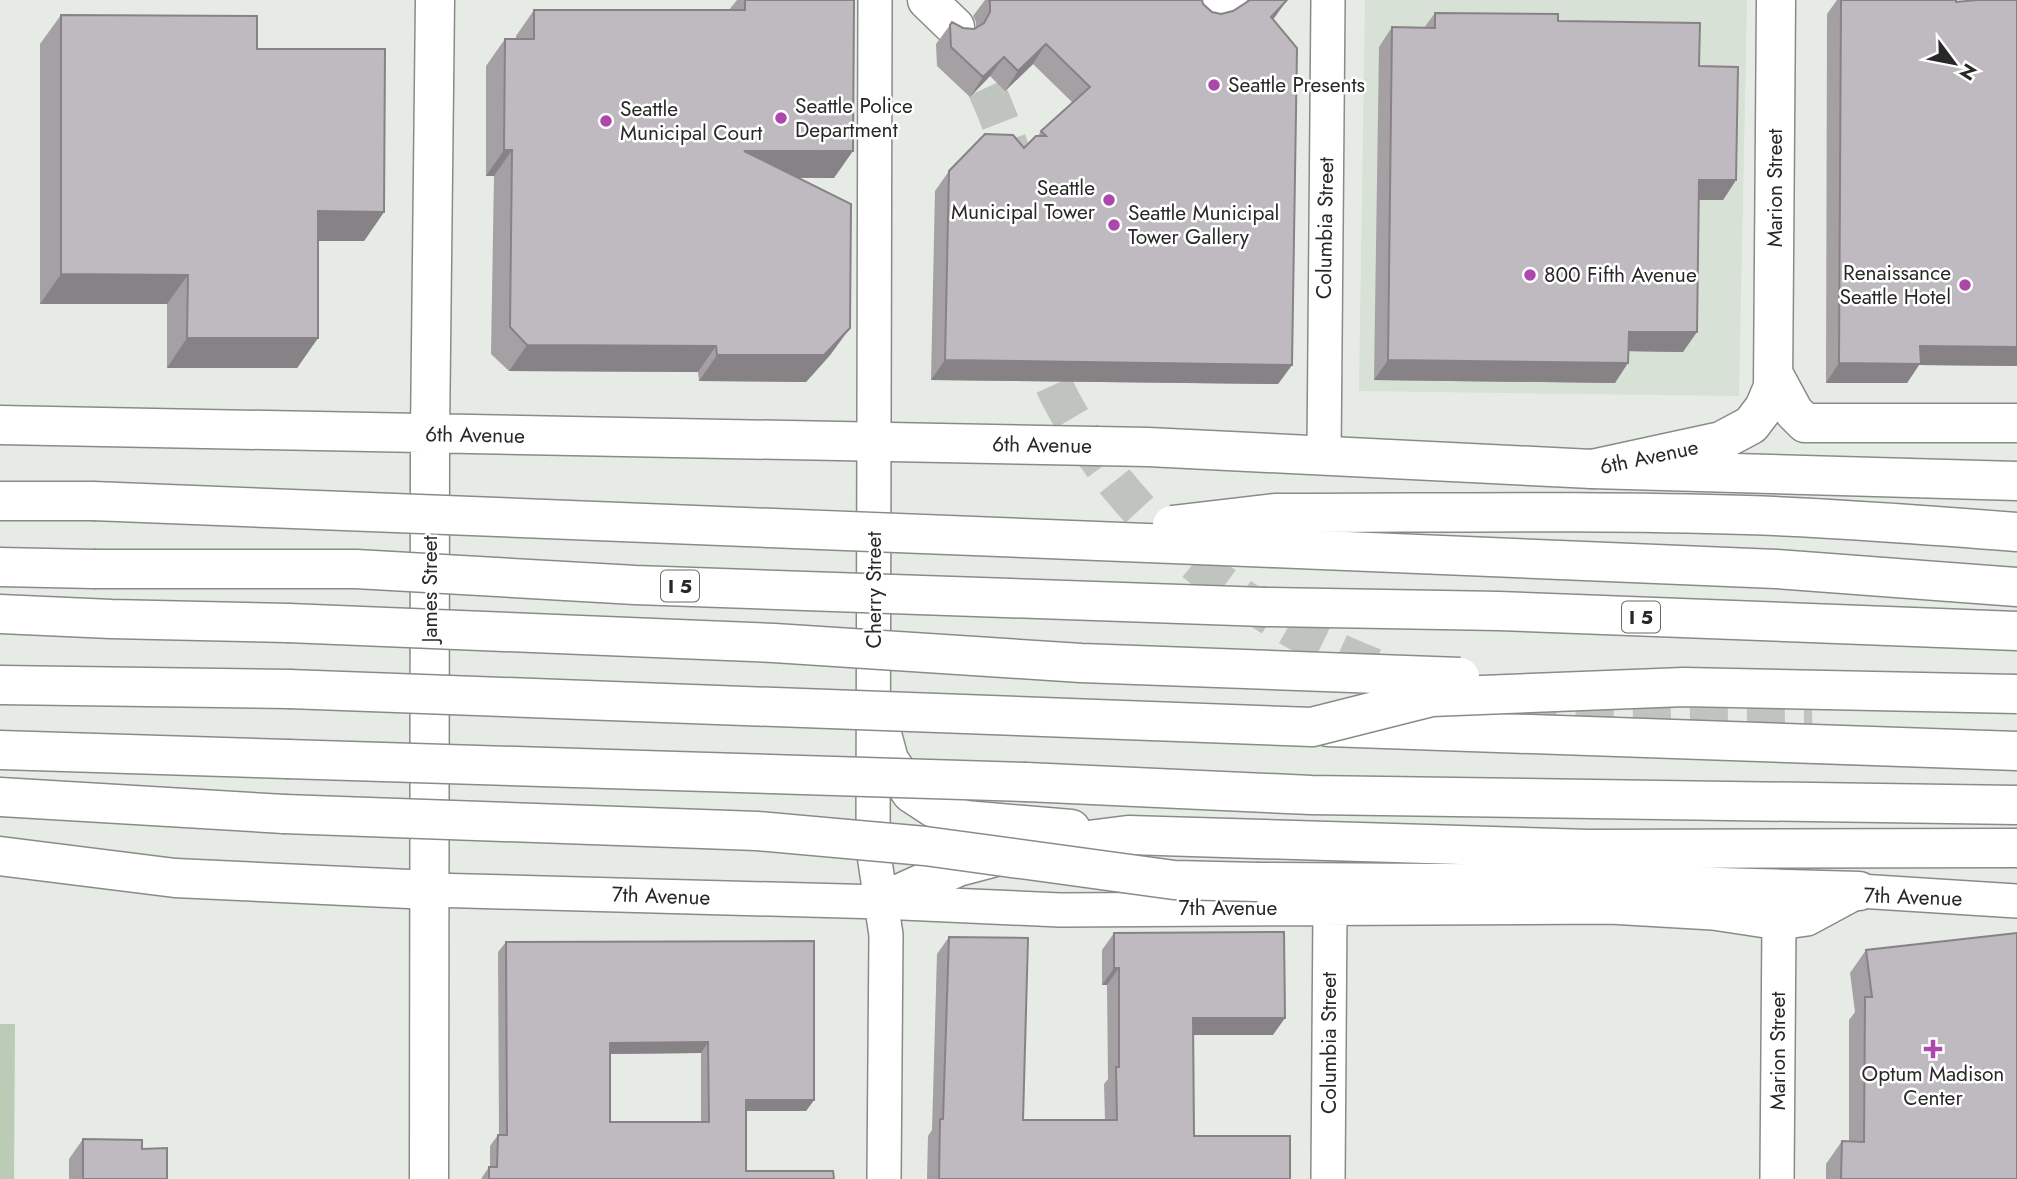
<svg xmlns="http://www.w3.org/2000/svg" width="2017" height="1179" font-family="Jost,sans-serif">
	<style>
		.built { fill: #d7e1d5 }
		.green { fill: #bacbb6 }
		.lines { fill: none; stroke-linecap: round; stroke-linejoin: round }
		.highway-tunnel { stroke: #c0c4bf; stroke-width: 38; stroke-dasharray: 38 19; stroke-linecap: butt }
		.minor-casing { stroke: #888c87; stroke-width: 36 }
		.major-casing { stroke: #888c87; stroke-width: 41 }
		.highway-casing { stroke: #888c87; stroke-width: 41 }
		.minor { stroke: #fff; stroke-width: 33 }
		.major { stroke: #fff; stroke-width: 38 }
		.highway { stroke: #fff; stroke-width: 38 }
		.highway-bridge-casing { stroke: #888c87; stroke-width: 41; stroke-linecap: butt }
		.highway-bridge { stroke: #fff; stroke-width: 38 }
		.wall { fill: #a4a0a4; fill-rule: evenodd }
		.shaded-wall { fill: #868286 }
		.building { fill: #bfbabf; stroke: #868286; stroke-width: 2; fill-rule: evenodd }
		.poi-dot { fill: #ac47ac; stroke: #fff; stroke-width: 2.5 }
		.labels { text-anchor: middle; dominant-baseline: central; stroke-width: 5; stroke-linejoin: round; paint-order: stroke }
		.shield { fill: #fff; stroke: #686967; stroke-width: 2 }
		.shield-label { font-size: 19px; font-weight: bold; fill: #272926 }
		.poi-label { font-size: 21px; fill: #272926; stroke: #fff; text-anchor: start }
		.street-label { font-size: 21px; fill: #272926; stroke: #fff }
	</style>
	<rect width="100%" height="100%" fill="#e6ebe5"/>
	<path class="built" d="M1365 0H1747L1739 396 1359 391Z"/>
	<path class="green" d="M0 1024H15L14 1179H0Z"/>
	<g class="lines">
		<path class="highway-tunnel" d="M960 37C987 85 1006 133 1022 185
			M1040 330C1042 341 1042 352 1045 362 1052 385 1065 408 1078 429 1147 542 1265 629 1390 673
			M1519 706 1576 711 1812 707"/>
		<defs>
			<path id="minor" d="M875 0 873 848 886 935 884 1179
				M1324 456 1328 0
				M430 890 881 902 1060 910 1610 907 1713 913 1779 923 1807 919 1859 891 2017 901
				M1328 1179 1330 908
				M1777 1179 1779 923"/>
			<path id="major" d="M1774 375 1794 412 1805 423H2017
				M0 425 1148 447 1592 469 1721 441 1751 425 1764 408 1773 387 1776 0
				M429 1179 430 434 435 0"/>
			<path id="highway" d="M927 0 955 27
				M1208 12 1228 0
				M1592 469 2017 481
				M0 501H93
				M1275 513C1432 513 1590 510 1747 515 1837 518 1927 525 2017 532
				M1274 548 1776 569 2017 587
				M0 567 94 569
				M1265 607 1499 611 2017 631
				M0 614 111 619 288 623
				M0 685 289 689
				M875 708 889 760 911 793 934 808 965 820 1071 829
				M1328 727 2017 751
				M0 750 287 759
				M1026 782 1311 795 2017 805
				M0 797 284 814
				M0 856 175 878 430 890
				M1258 882 1615 884 1859 891
				M881 902 958 867 1033 847 1128 835 1589 849 2017 848"/>
		</defs>
		<use href="#minor" class="minor-casing"/>
		<use href="#major" class="major-casing"/>
		<use href="#highway" class="highway-casing"/>
		<use href="#minor" class="minor"/>
		<use href="#major" class="major"/>
		<use href="#highway" class="highway"/>
		<defs>
			<path id="highway-bridge" d="M93 501 1274 548
				M1172 525 1275 513
				M94 569H356L635 585 1265 607
				M288 623 774 643 1081 663 1460 677
				M289 689 1312 727 1431 697 1684 687 2017 694
				M287 759 1026 782
				M284 814 757 831 925 846 1174 880 1258 882"/>
		</defs>
		<use href="#highway-bridge" class="highway-bridge-casing"/>
		<use href="#highway-bridge" class="highway-bridge"/>
	</g>
	<path class="wall" d="M737 0H854L834 178H797L831 354 806 382 699 381 698 372 509 371 491 354 494 176H486V66L505 39H516V36L534 10H729Z
		M985 0H1202L1203 4 1212 12 1221 14 1273 19 1292 365 1278 384 931 380 935 191 949 171 1024 148 1038 136 1041 131 1073 103 1033 64 1005 91 990 76 970 97 937 66 936 44 950 25 963 28 974 29 976 27V22L973 16Z
		M1837 0H1956V2L2017 0V366L1919 365 1907 383H1826L1827 14Z
		M1435 13 1558 21 1699 66 1736 180 1723 200H1699L1683 352 1629 351 1615 383 1374 380 1379 47 1392 27 1424 28Z
		M61 15 384 212 364 241H318V338L297 368H167V304H40V44Z
		M1114 933 1273 1035H1194V1136L1290 1179H927L928 1136 932 1130 937 954 949 937 1023 1120H1105L1104 1084 1108 1079 1107 985H1102V950Z
		M814 941V1100L806 1111H746V1171L834 1179H481L489 1167H490V1146L498 1135H499L498 952 506 942ZM701 1053V1122H610V1054Z
		M1866 950 2017 1179H1826V1164L1842 1141H1849V1020L1855 1012 1850 973Z
		M83 1139 142 1149 167 1179H69V1159Z"/>
	<path class="shaded-wall" d="M1287 0 1275 17 1258 36 1271 17Z
		M1046 44 1033 64 1005 91 1018 71Z
		M1004 57 990 76 970 97 983 77Z
		M504 150H512L494 176H486Z
		M744 151H853L834 178 726 177Z
		M1699 180H1736L1723 200H1686Z
		M318 211 384 212 364 241H298Z
		M61 274 188 275 167 304H40Z
		M850 328 831 354 806 382 699 381 717 355Z
		M1629 332H1697L1683 352 1616 351Z
		M187 338H318L297 368H167Z
		M527 345 716 346 698 372 509 371Z
		M1920 346 2017 347V366L1919 365 1907 383H1826L1839 363Z
		M945 360 1292 365 1278 384 931 380Z
		M1388 360 1628 363 1615 383 1374 380Z
		M1114 968H1119L1107 985H1102Z
		M1193 1018H1285L1273 1035H1182Z
		M708 1042 701 1053 603 1054 610 1043Z
		M746 1100H814L806 1111H739Z"/>
	<path class="building" d="M745 0H854L853 151H744L851 204 850 328 824 355H717L716 346 527 345 510 327 512 150H504L505 39H534V10H745Z
		M989 0H1202L1203 4 1212 12 1221 14 1233 11 1250 0H1287L1271 17 1297 48 1292 365 945 360 949 171 985 134 1013 135 1024 148 1036 136H1046L1041 131 1090 87 1046 44 1018 71 1004 57 983 77 951 47 950 25 952 22 963 28 974 29 984 23 990 12V2Z
		M1841 0H1956V2L1977 0H2017V347L1920 346 1921 364 1839 363Z
		M1435 13 1558 14V21L1700 23 1699 66 1738 67 1736 180H1699L1697 332H1629L1628 363 1388 360 1392 27 1435 28Z
		M61 15 257 16V49H385L384 212 318 211V338H187L188 275 61 274Z
		M1284 932 1285 1018H1193L1194 1136H1290V1179H939L940 1119H943L949 937 1028 938 1023 1120H1117L1116 1067H1119V968H1114V933Z
		M2017 933V1179H1841L1842 1141 1864 1142 1865 997H1872L1866 950Z
		M814 941V1100H746V1171H833L834 1179H489V1167H497L498 1135H507L506 942ZM708 1042 709 1122H610V1043Z
		M83 1139 142 1140V1149L167 1148V1179H83Z"/>
	<g class="poi-dot">
		<circle cx="1214" cy="85" r="7"/>
		<circle cx="781" cy="118" r="7"/>
		<circle cx="606" cy="121" r="7"/>
		<circle cx="1109" cy="200" r="7"/>
		<circle cx="1114" cy="225" r="7"/>
		<circle cx="1530" cy="275" r="7"/>
		<circle cx="1965" cy="285" r="7"/>
		<path d="M1929.5 1038.5h7v7h7v7h-7v7h-7v-7h-7v-7h7z"/>
	</g>
	<g class="labels">
		<g class="shield">
			<rect x="661" y="570.5" width="38" height="31" rx="5"/>
			<rect x="1622" y="601.5" width="38" height="31" rx="5"/>
		</g>
		<g class="shield-label">
			<text x="680" y="586">I 5</text>
			<text x="1641" y="617">I 5</text>
		</g>
		<g class="poi-label">
			<text x="1228" y="85">Seattle Presents</text>
			<text x="795" y="106">Seattle Police<tspan x="795" dy="24">Department</tspan></text>
			<text x="620" y="109">Seattle<tspan x="620" dy="24">Municipal Court</tspan></text>
			<text x="1095" y="188" text-anchor="end">Seattle<tspan x="1095" dy="24">Municipal Tower</tspan></text>
			<text x="1128" y="213">Seattle Municipal<tspan x="1128" dy="24">Tower Gallery</tspan></text>
			<text x="1951" y="273" text-anchor="end">Renaissance<tspan x="1951" dy="24">Seattle Hotel</tspan></text>
			<text x="1544" y="275">800 Fifth Avenue</text>
			<text x="1933" y="1074" text-anchor="middle">Optum Madison<tspan x="1933" dy="24">Center</tspan></text>
		</g>
		<g class="street-label">
			<text transform="translate(1775 188) rotate(-90)">Marion Street</text>
			<text transform="translate(1325 228) rotate(-89)">Columbia Street</text>
			<text transform="translate(475 435) rotate(1)">6th Avenue</text>
			<text transform="translate(1042 445) rotate(1)">6th Avenue</text>
			<text transform="translate(1649 457) rotate(-12)">6th Avenue</text>
			<text transform="translate(430 589) rotate(-90)">James Street</text>
			<text transform="translate(874 590) rotate(-90)">Cherry Street</text>
			<text transform="translate(661 896) rotate(2)">7th Avenue</text>
			<text transform="translate(1913 897) rotate(2)">7th Avenue</text>
			<text x="1228" y="908">7th Avenue</text>
			<text transform="translate(1329 1043) rotate(-90)">Columbia Street</text>
			<text transform="translate(1778 1051) rotate(-90)">Marion Street</text>
		</g>
	</g>
	<g transform="translate(1954 63) rotate(122)" stroke="#ffffff" stroke-width="5" paint-order="stroke">
	<path d="M0-5L12 26L0 18L-12 26Z" fill="#272926"/>
	<text y="-10" font-size="19" font-weight="bold" text-anchor="middle" fill="#272926">N</text>
	</g>
</svg>
